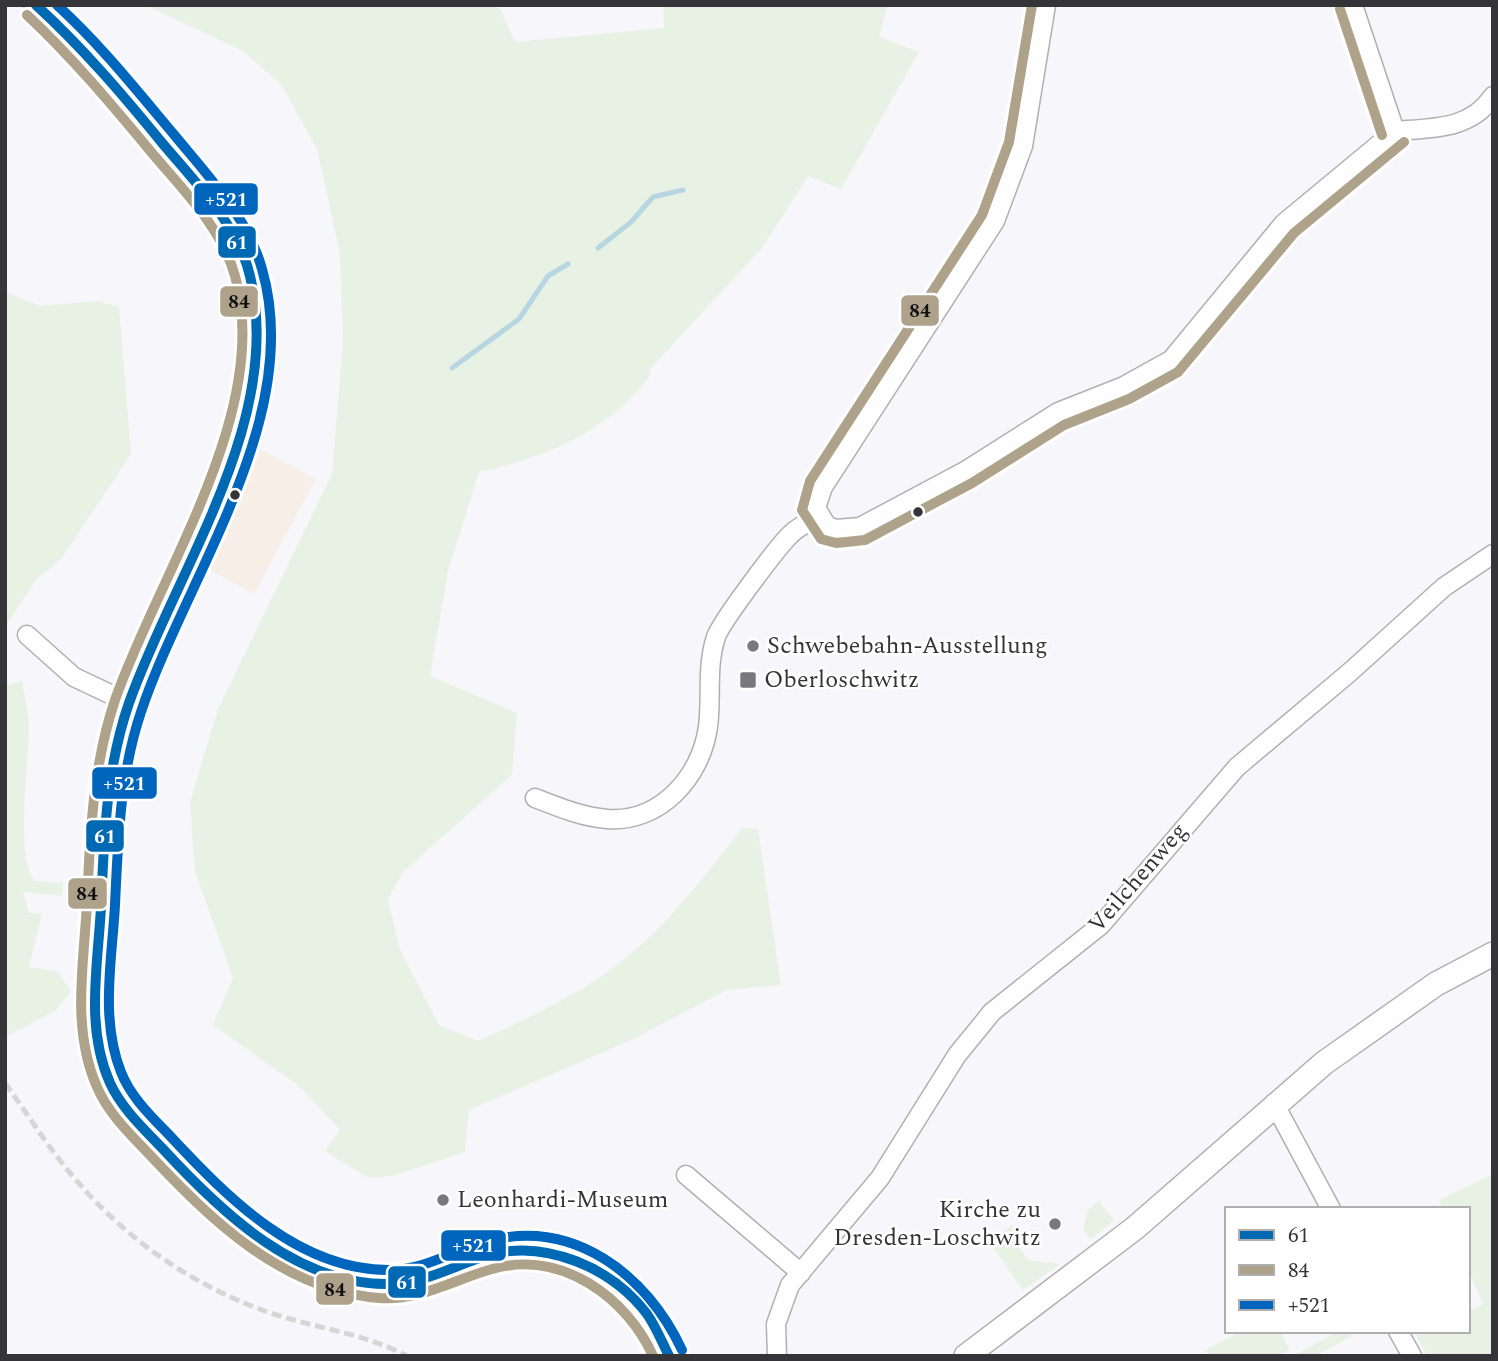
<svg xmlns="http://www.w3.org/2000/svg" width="1498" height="1361" font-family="Spectral,serif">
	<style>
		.commercial { fill: #f7efe7 }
		.green { fill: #e7f2e4 }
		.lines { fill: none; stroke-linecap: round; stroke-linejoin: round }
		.stream { stroke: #b7d6e1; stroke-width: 5 }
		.minor-casing { stroke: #b0b0b4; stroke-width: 21 }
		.major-casing { stroke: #b0b0b4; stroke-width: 26 }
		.minor { stroke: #fefefe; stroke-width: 18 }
		.major { stroke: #fefefe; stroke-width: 23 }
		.rail { stroke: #d6d6d6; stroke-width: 5; stroke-dasharray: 10 5; stroke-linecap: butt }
		.bus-1-casing { stroke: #fff; stroke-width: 16 }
		.bus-2-casing { stroke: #fff; stroke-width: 16 }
		.bus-3-casing { stroke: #fff; stroke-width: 16 }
		.bus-1 { stroke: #0069b4; stroke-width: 10 }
		.bus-2 { stroke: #aea28b; stroke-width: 10 }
		.bus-3 { stroke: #0065bd; stroke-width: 10 }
		.bus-dot { fill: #343439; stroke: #fff; stroke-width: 2.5 }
		.poi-dot { fill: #78787d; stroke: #fff; stroke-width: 2.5 }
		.labels { text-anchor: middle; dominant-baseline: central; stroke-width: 5; stroke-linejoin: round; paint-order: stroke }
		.poi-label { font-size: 24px; fill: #343439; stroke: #fff; text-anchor: start }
		.street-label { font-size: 24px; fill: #343439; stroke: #fff }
		.line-badge { stroke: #fff; stroke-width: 2.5 }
		.badge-label { font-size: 19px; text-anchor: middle; font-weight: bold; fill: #fff }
		.pale-badge-label { font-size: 19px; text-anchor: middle; font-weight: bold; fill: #111 }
	</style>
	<rect width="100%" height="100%" fill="#f6f6fb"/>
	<path class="commercial" d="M260 449 316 479 254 594 206 568Z"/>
	<path class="green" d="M145 5H498L515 42 664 28 663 5H888L879 37 919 52 841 189 808 176 762 248 649 370 651 374C609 432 546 457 479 472L448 571 430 676 517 713 512 775 403 872 388 899 400 950 439 1025 478 1041C528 1018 580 995 623 960 669 923 706 875 742 828L758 829 781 985 727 990 629 1041 469 1110 465 1152 392 1176 368 1178 325 1151 340 1130 300 1087 213 1025 233 978 195 872 190 802 218 709 332 474 343 341 340 254 317 149 281 84 241 50Z
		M5 292 40 306 98 301 119 307 131 454 62 558 36 580 5 627Z
		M22 680C24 695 29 712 29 728 29 756 14 867 36 881L63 883 62 896 23 892 29 913 42 914 29 967 58 972 71 992 55 1011 5 1037V686Z
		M1493 1174V1356H1427L1415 1333 1468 1331V1311L1483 1304 1468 1269V1209H1443L1439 1200Z
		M1099 1201 1114 1220 1091 1239 1083 1230 1087 1211Z
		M1012 1225 1016 1243 1028 1260 1060 1264 1023 1290 990 1243Z
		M1241 1331H1280L1290 1350 1278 1356H1209L1206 1350Z
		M1339 1331H1349L1352 1336 1315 1356H1293Z"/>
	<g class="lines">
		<path class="stream" d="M598 248 631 222 653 197 683 190
			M452 368 519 319 548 276 568 264"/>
		<defs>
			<path id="minor" d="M1046 5 1023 146 995 221 823 487 816 508 827 526 836 529 860 527 965 471 1058 412 1124 386 1171 360 1284 223 1395 131
				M1353 5 1395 131
				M1395 131C1432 128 1471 130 1493 96
				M27 635 74 677 129 703
				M535 798C558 807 582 817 607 819 660 823 701 777 708 727 712 697 706 667 716 637 721 622 779 545 791 534 799 526 809 522 819 517
				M1274 1103 1331 1209
				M686 1175 801 1273
				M1398 1331 1412 1356
				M777 1356 776 1324 790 1285 880 1178 957 1055 992 1012 1101 925 1237 767 1350 672 1444 587 1493 554"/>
			<path id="major" d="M36 5C84 47 123 95 163 144 197 185 235 224 250 276 287 408 171 581 129 703 105 770 104 837 101 907 99 966 84 1027 110 1083 122 1109 144 1128 163 1149 220 1211 291 1278 381 1284 421 1287 453 1267 489 1255 543 1238 606 1267 641 1307 654 1321 661 1339 669 1356
				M966 1356 1135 1228 1324 1063 1436 984 1493 954"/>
		</defs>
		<use href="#minor" class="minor-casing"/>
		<use href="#major" class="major-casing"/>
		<use href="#minor" class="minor"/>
		<use href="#major" class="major"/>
		<path class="rail" d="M5 1083C27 1113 47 1146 71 1174 123 1237 188 1283 265 1311 312 1328 362 1332 407 1356"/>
		<defs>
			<path id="bus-1" d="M36 5C83 48 123 95 163 144 196 183 238 225 250 276 285 420 175 572 129 703 106 769 104 838 101 907 98 965 85 1027 110 1083 122 1109 144 1129 163 1149 221 1212 298 1286 390 1284 426 1283 455 1265 489 1255 546 1239 612 1268 647 1314 656 1327 662 1342 669 1356"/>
			<path id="bus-2" d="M1032 5 1009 142 982 215 810 481 802 510 821 539 836 543 865 540 972 483 1064 425 1129 399 1178 372 1294 233 1404 142
				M1340 9 1382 135
				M27 15C73 58 112 105 152 153 183 190 222 228 235 276 273 410 158 576 115 700 93 765 90 834 87 903 84 964 71 1028 97 1087 108 1113 129 1133 148 1153 211 1220 282 1290 379 1298 422 1301 456 1278 496 1268 563 1251 627 1298 653 1356"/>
			<path id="bus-3" d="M57 5C101 45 138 92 176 137 209 177 248 218 262 269 305 417 186 577 141 712 120 774 118 840 115 905 112 960 100 1019 121 1072 131 1098 153 1118 172 1138 228 1198 300 1271 390 1270 425 1270 454 1250 488 1241 574 1218 647 1275 682 1350"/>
		</defs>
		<use href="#bus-1" class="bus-1-casing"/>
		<use href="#bus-2" class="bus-2-casing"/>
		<use href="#bus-3" class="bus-3-casing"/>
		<use href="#bus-1" class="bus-1"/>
		<use href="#bus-2" class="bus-2"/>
		<use href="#bus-3" class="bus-3"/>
	</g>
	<g class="bus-dot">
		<circle cx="235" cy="495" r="6"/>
		<circle cx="918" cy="512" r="6"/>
	</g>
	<g class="poi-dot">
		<circle cx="753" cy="646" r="7"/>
		<rect x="739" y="671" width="18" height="18" rx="3.5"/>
		<circle cx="443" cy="1200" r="7"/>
		<circle cx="1055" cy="1224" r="7"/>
	</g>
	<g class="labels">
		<g class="poi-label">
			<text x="767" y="646">Schwebebahn-Ausstellung</text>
			<text x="764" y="680">Oberloschwitz</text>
			<text x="457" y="1200">Leonhardi-Museum</text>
			<text x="1041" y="1210" text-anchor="end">Kirche zu<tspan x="1041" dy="28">Dresden-Loschwitz</tspan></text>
		</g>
		<g class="street-label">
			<text transform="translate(1138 878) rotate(-49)">Veilchenweg</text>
		</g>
	</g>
	<g class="line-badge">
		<rect x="193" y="182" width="66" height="34" rx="7" fill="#0065bd"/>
		<rect x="217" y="225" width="40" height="34" rx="7" fill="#0069b4"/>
		<rect x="219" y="285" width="40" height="33" rx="7" fill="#aea28b"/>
		<rect x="900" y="294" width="40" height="33" rx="7" fill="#aea28b"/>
		<rect x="91" y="766" width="67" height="34" rx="7" fill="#0065bd"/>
		<rect x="85" y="819" width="40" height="34" rx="7" fill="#0069b4"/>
		<rect x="67" y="877" width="41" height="33" rx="7" fill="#aea28b"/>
		<rect x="440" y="1229" width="67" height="33" rx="7" fill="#0065bd"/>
		<rect x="387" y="1265" width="40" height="34" rx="7" fill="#0069b4"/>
		<rect x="315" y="1272" width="40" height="34" rx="7" fill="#aea28b"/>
	</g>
	<g class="badge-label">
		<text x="226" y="206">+521</text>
		<text x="237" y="249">61</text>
		<text x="124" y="790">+521</text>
		<text x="105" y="843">61</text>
		<text x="473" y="1252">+521</text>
		<text x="407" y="1289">61</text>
	</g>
	<g class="pale-badge-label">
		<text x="239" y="308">84</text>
		<text x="920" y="317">84</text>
		<text x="87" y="900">84</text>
		<text x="335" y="1296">84</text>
	</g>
	<rect width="1498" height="1361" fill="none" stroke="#343439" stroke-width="14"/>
	<rect x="1225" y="1207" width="245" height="126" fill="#ffffff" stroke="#aeaeb0" stroke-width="2"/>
	<rect x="1239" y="1230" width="35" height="10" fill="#0069b4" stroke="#aeaeb0" stroke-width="2"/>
	<text x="1288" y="1242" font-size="21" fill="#343439">61</text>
	<rect x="1239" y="1265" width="35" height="10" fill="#aea28b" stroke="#aeaeb0" stroke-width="2"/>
	<text x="1288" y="1277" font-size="21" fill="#343439">84</text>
	<rect x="1239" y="1300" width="35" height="10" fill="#0065bd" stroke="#aeaeb0" stroke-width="2"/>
	<text x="1288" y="1312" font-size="21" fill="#343439">+521</text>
</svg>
